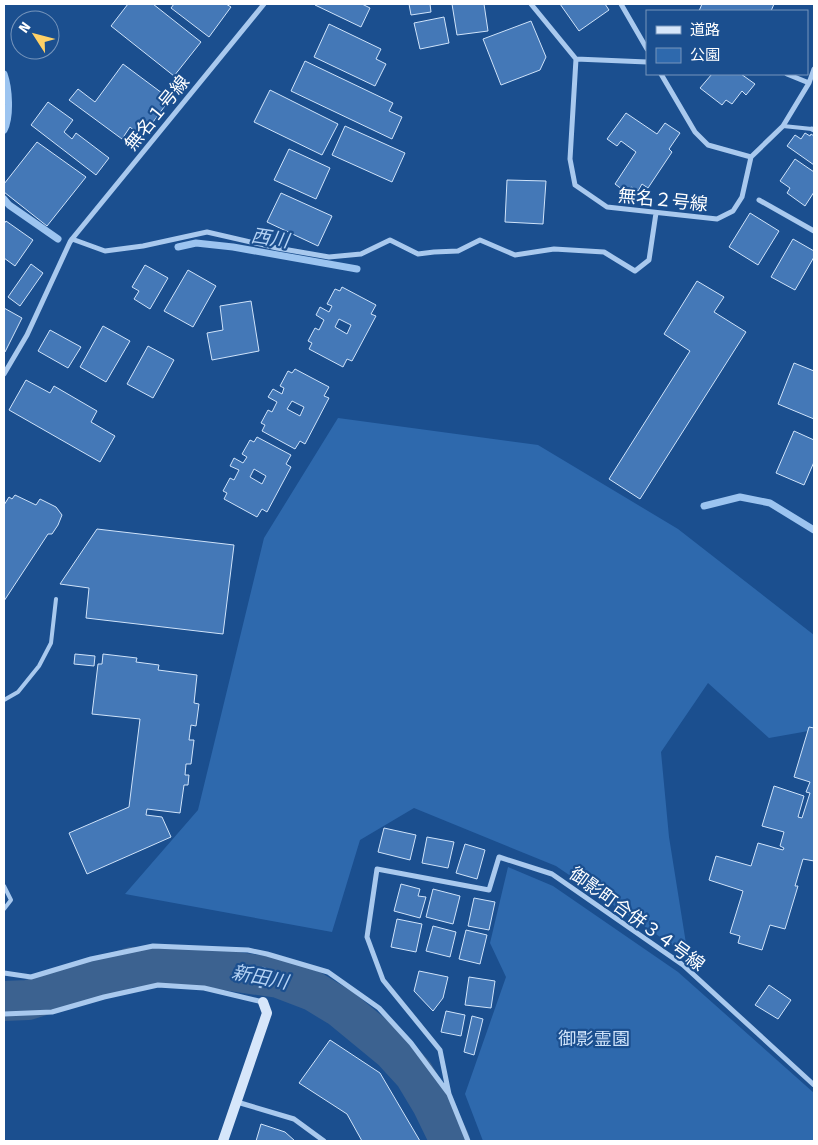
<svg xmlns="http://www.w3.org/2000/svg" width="818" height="1145" font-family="'Fira Sans','Noto Sans JP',sans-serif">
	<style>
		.green { fill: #2e69ad }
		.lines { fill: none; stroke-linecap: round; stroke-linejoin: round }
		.stream { stroke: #9cc4f0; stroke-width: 7 }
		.river { stroke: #3c6290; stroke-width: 40 }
		.building { fill: #4478b7; stroke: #cfe3fa; fill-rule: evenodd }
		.path { stroke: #a9c9ee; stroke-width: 3; stroke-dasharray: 2.5 4; stroke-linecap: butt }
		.lane { stroke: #a9c9ee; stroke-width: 4 }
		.street { stroke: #a9c9ee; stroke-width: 5 }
		.secondary { stroke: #d6e6fa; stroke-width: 10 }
		.labels { text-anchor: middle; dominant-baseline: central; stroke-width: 4.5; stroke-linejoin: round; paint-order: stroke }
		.street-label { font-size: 18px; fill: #fff; stroke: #1b4f8f }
		.park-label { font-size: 18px; fill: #cfe3fa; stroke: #1b4f8f }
		.water-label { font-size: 19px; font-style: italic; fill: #b5d3f5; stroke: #1b4f8f }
	</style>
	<rect width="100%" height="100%" fill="#1b4f8f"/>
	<path class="green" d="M338 418 538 445 678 529 814 635V730L769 738 708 683 661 752 669 837 688 956 556 866 414 808 360 840 332 932 125 894 198 810 264 538Z
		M508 867 553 886 678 972 814 1093V1141H483L465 1094 506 977 490 943Z"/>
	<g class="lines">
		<path class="stream" d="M4 74C9 88 11 117 4 130
			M4 199 9 205 58 239
			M178 247 196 243 233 247 357 269
			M704 506 740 497 770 503 814 530"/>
		<path class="river" d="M4 1001 28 1000 132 967 210 968 279 978 313 991 341 1008 392 1050 414 1074 432 1104 450 1141"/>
	</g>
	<path class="building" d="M128 4H153L201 42 174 76 111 26Z
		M174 4H226L231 7 209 37 171 8Z
		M315 4H362L370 8 361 27 315 5Z
		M409 4H430L431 12 411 15Z
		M452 4H484L488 31 457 35Z
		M560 4H605L609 10 579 31Z
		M702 4H774L771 11H699Z
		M444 17 449 43 420 49 414 23Z
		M531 21 546 57 540 70 501 85 483 39Z
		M329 24 381 49 376 59 386 64 375 86 314 57Z
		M305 61 393 103 389 111 402 117 392 139 291 91Z
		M123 64 170 99 142 137 130 127 122 139 69 100 78 89 95 102Z
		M712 74H741L755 84 746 95 742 91 732 104 726 100 722 105 700 88Z
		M270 90 338 124 322 155 254 122Z
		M48 102 73 120 64 132 72 139 76 133 109 158 96 175 31 125Z
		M626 113 657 134 665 123 680 133 669 149 672 152 648 188 642 184 638 191 631 187 627 193 615 184 636 152 621 141 617 146 607 139Z
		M345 126 405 153 392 182 332 155Z
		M805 133 810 136 811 134 814 136V165L787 146 795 135 801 139Z
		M37 142 86 177 47 226 4 192V184Z
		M289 149 330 168 316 199 274 180Z
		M795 159 814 172V192L805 206 787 193 790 188 780 181Z
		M507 180 546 181 543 224 505 222Z
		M281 193 332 216 318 246 267 222Z
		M750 213 779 231 758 265 729 247Z
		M6 221 33 240 15 266 4 258V224Z
		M793 239 814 251V257L795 290 771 277Z
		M31 264 43 273 20 306 8 297Z
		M145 265 168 278 150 309 134 299 139 291 132 287Z
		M188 270 216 286 193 327 164 311Z
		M697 281 724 297 714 312 746 332 640 499 609 479 690 351 664 334Z
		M342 287 376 305 371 314 376 316 352 361 347 359 343 367 309 349 312 343 308 341 315 328 319 330 324 320 316 315 320 307 329 312 332 306 327 304 335 289 340 291ZM339 319 351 325 347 334 335 327Z
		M251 301 259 351 212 360 207 333 223 330 220 306Z
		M4 308 22 318 5 352H4Z
		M103 326 130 341 106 382 80 367Z
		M50 330 81 347 68 368 38 351Z
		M148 346 174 360 153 398 127 384Z
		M794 363 814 371V419L778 404Z
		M295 369 329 387 324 396 329 398 305 444 300 441 295 449 262 431 265 425 261 423 268 410 272 412 277 402 268 397 273 389 282 394 284 388 280 386 288 371 292 373ZM292 401 304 407 300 416 287 409Z
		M26 380 50 393 54 386 97 411 91 422 115 436 100 462 9 410Z
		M794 431 814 440V462L804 485 776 473Z
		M257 437 291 455 286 464 291 467 267 512 262 509 257 517 224 499 227 493 223 491 230 478 234 480 239 470 230 466 234 458 243 463 247 457 242 454 250 440 254 442ZM254 469 266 476 262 484 250 477Z
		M15 495 36 505 40 499 56 507 62 515 58 525 52 534H48L4 601V505L9 497 12 499Z
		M97 529 234 545 223 634 86 618 89 588 60 584Z
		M75 654 95 656 94 666 74 664Z
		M103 654 137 658 136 662 159 665 158 670 197 675 194 703 199 704 196 726 191 725 189 740H194L191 764H186L185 775H189L188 785H184L180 813 147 809 146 815 162 817 171 837 87 874 69 833 129 807 140 719 92 714 98 664H102Z
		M809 727 814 728V861L803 859 795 886H798L785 929 770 925 762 950 738 943 740 936 730 933 743 891 709 880 716 856 751 866 758 843 783 850 784 848 780 846 784 832 762 826 774 786 804 796 798 817 802 818 810 793 806 792 810 782 794 777Z
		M384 828 416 835 410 860 378 852Z
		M427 837 454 842 448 868 422 863Z
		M465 844 485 850 477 879 456 873Z
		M401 884 420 889 418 896 426 897 420 918 394 911Z
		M433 889 460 896 453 924 426 917Z
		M474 898 495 902 489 930 468 926Z
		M397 919 422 924 416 952 391 947Z
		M433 926 456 932 450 957 426 951Z
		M466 930 487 935 480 964 459 959Z
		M419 971 448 977 443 998 433 1011 414 991Z
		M469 977 495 981 491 1008 465 1005Z
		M769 985 791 1000 778 1019 755 1005Z
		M446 1011 465 1015 461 1036 441 1032Z
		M472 1016 483 1019 474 1055 464 1052Z
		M330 1040 380 1073 420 1141H362L347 1114 299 1083Z
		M261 1124 285 1132 295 1141H256Z"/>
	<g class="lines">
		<path class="path" d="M260 988 264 967"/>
		<path class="lane" d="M783 126 812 129
			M4 700 18 692 39 666 51 643 56 599
			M4 886 11 900 4 909"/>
		<path class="street" d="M531 4 576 59 647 62
			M621 4 647 49
			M576 59 570 159 575 185 607 207 717 219 733 211 742 197 751 157
			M661 74 695 132 708 145 751 157 783 126 809 83 814 69
			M787 74 809 83
			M812 129 814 130
			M759 200 814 231
			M72 239 264 4
			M4 374 27 335 70 242 72 239 105 251 143 246 207 232 277 248 329 257 361 254 390 240 418 254 434 252 458 251 480 240 515 255 554 249 604 252 635 271 649 260 656 213
			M4 973 31 977 91 959 153 946 248 950 267 954 328 972 379 1008 411 1043 449 1094 468 1141
			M4 1014 52 1012 104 997 158 985 204 988 263 1002
			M449 1094 440 1050 383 980 367 937 377 869 489 890 499 857 552 874 683 965 814 1085
			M237 1102 294 1119 324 1141"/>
		<path class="secondary" d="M223 1141 267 1013 263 1002"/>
	</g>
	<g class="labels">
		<g class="street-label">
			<text transform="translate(157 113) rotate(-51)">無名１号線</text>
			<text transform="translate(663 200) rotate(6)">無名２号線</text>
			<text transform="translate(637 919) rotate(36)">御影町合併３４号線</text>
		</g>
		<g class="park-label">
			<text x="594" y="1039">御影霊園</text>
		</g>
		<g class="water-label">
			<text transform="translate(270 238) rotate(9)">西川</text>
			<text transform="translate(260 977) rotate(11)">新田川</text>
		</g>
	</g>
	<rect width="818" height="1145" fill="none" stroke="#ffffff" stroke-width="10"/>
	<rect x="646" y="10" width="162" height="65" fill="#1b4f8f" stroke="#7695bc"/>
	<rect x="656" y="26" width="25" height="8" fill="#d6e6fa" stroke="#7695bc"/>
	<text x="690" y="35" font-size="15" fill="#ffffff">道路</text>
	<rect x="656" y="48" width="25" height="15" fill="#2e69ad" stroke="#7695bc"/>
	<text x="690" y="60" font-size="15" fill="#ffffff">公園</text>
	<g transform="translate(35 35) rotate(306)"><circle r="24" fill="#1b4f8f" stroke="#7695bc"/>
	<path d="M0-4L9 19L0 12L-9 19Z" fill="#ffd166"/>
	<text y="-8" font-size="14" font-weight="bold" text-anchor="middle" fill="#ffffff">N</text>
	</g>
</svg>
